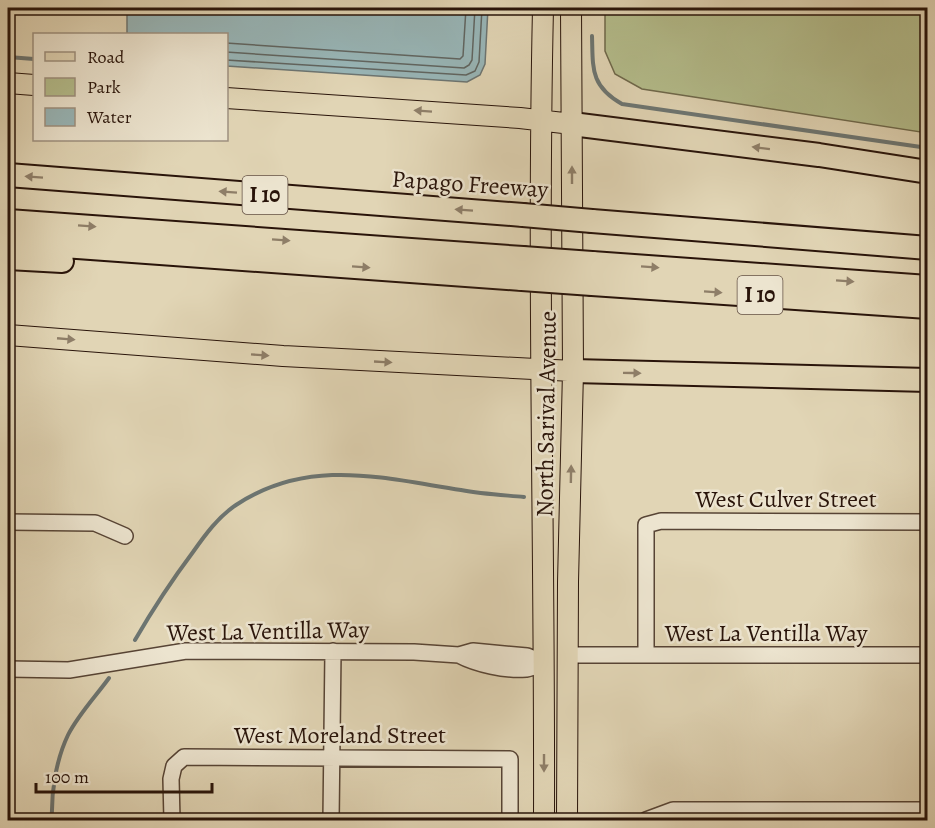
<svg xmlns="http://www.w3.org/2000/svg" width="935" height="828" font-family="Alegreya,serif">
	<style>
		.green { fill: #b4bd8c; stroke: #6e684b; stroke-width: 1.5 }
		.water { fill: #98b6b8; stroke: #6c7572; stroke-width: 1.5 }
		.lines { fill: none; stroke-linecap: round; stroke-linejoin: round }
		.shore { stroke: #606561; stroke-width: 1.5 }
		.stream { stroke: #6c7572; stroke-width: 4 }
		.minor-casing { stroke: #574435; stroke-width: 18 }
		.major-casing { stroke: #29140a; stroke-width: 22 }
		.highway-casing { stroke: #29140a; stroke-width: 26 }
		.minor { stroke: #ece4cf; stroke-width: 15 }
		.major { stroke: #e1d5b5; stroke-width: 20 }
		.highway { stroke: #e1d5b5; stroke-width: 22 }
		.highway-bridge-casing { stroke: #29140a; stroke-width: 26; stroke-linecap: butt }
		.highway-bridge { stroke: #e1d5b5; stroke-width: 22 }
		.oneway { fill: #8e7e68 }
		.labels { text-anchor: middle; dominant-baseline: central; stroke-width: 5; stroke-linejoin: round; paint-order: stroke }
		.shield { fill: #ece4cf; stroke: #645245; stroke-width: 1.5 }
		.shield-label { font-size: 22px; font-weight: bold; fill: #29140a }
		.street-label { font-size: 24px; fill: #29140a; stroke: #ece4cf }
	</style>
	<rect width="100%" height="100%" fill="#e1d5b5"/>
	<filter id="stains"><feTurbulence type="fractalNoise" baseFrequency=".00333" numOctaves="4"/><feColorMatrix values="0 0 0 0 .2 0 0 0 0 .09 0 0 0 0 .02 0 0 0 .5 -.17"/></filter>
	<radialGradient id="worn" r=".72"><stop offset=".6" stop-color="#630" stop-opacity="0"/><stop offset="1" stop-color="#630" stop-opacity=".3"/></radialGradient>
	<path class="green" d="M605 8H927V133L642 89 615 74 605 51Z"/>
	<path class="water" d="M127 8H488L485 64 480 75 467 82 227 66 226 34H127Z"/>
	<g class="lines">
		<path class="shore" d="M226 43 460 59 463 56 466 8
			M226 52 464 68 469 65 472 60 475 8
			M226 60 466 75 475 71 479 62 482 8"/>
		<path class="stream" d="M592 36C593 68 590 86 622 104L928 148
			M8 57 34 59
			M135 640C153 609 172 580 193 552 205 535 218 517 236 505 309 457 382 478 461 490 482 494 503 495 524 497
			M52 820C51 792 56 760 68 735 78 715 96 696 109 678"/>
		<defs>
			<path id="minor" d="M8 522 95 523 125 536
				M459 655C476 664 506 671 526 669 532 668 539 665 545 663
				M568 655H928
				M646 655V525L661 521 928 522
				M8 669 69 670 186 651 414 652 459 655 473 651 527 656 545 663
				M172 820 171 779 174 766 184 757 510 759V820
				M331 820 333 651
				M646 820 673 810H928"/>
			<path id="major" d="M543 8C537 279 545 549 544 820
				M8 83 34 85
				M226 98 520 118 572 124
				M8 335 283 356 573 371
				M567 820 568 582 573 371 571 8"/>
			<path id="highway" d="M572 124 819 155 928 172
				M8 175 523 215
				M8 221 523 258
				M592 221 928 248
				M8 242 522 279
				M8 258 62 261
				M592 263 928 287
				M592 284 928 307
				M573 371 928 380"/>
		</defs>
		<use href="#minor" class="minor-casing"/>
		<use href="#major" class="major-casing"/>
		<use href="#highway" class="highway-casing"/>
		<use href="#minor" class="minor"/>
		<use href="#major" class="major"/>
		<use href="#highway" class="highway"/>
		<defs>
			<path id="highway-bridge" d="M523 215 592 221
				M523 258 592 263
				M522 279 592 284"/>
		</defs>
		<use href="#highway-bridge" class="highway-bridge-casing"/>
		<use href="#highway-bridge" class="highway-bridge"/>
	</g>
	<defs><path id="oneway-solid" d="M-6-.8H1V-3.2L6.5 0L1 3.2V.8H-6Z" transform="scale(1.5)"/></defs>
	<g class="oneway">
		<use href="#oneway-solid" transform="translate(423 111) rotate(-176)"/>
		<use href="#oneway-solid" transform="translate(761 148) rotate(-173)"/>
		<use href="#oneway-solid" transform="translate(572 175) rotate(-90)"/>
		<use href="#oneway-solid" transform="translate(34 177) rotate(-176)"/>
		<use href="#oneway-solid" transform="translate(228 192) rotate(-176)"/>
		<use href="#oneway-solid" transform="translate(464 210) rotate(-176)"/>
		<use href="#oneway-solid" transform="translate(87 226) rotate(4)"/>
		<use href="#oneway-solid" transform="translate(281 240) rotate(4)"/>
		<use href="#oneway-solid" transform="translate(361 267) rotate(4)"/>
		<use href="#oneway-solid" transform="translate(650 267) rotate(4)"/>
		<use href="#oneway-solid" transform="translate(845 281) rotate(4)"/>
		<use href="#oneway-solid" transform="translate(713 292) rotate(4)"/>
		<use href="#oneway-solid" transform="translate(66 339) rotate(5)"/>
		<use href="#oneway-solid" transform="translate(260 355) rotate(4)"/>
		<use href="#oneway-solid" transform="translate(383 362) rotate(3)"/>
		<use href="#oneway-solid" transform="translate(632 373) rotate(1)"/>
		<use href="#oneway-solid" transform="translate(571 474) rotate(-89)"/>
		<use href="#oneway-solid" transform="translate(544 763) rotate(90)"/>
	</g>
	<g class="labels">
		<g class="shield">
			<rect x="242.5" y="176" width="45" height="38" rx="4.5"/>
			<rect x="737.5" y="276" width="45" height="38" rx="4.5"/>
		</g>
		<g class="shield-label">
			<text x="265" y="195">I 10</text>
			<text x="760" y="295">I 10</text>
		</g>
		<g class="street-label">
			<text transform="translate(470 184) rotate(4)">Papago Freeway</text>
			<text transform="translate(546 414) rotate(-89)">North Sarival Avenue</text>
			<text x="786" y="499">West Culver Street</text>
			<text transform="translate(268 631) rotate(-1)">West La Ventilla Way</text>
			<text x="766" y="633">West La Ventilla Way</text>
			<text x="340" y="735">West Moreland Street</text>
		</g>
	</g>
	<rect width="935" height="828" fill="none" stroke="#e1d5b5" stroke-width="30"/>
	<rect x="9" y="9" width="917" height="810" fill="none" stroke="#29140a" stroke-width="3"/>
	<rect x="15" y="15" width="905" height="798" fill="none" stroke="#29140a" stroke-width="1.5"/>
	<rect x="33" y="33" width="195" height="108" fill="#ece4cf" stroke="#9e9180" stroke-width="1.5"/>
	<rect x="45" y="52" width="30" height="9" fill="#e1d5b5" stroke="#9e9180" stroke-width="1.5"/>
	<text x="87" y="63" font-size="18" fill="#29140a">Road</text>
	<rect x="45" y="78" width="30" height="18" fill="#b4bd8c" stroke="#9e9180" stroke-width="1.5"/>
	<text x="87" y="93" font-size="18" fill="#29140a">Park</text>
	<rect x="45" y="108" width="30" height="18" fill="#98b6b8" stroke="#9e9180" stroke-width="1.5"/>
	<text x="87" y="123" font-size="18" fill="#29140a">Water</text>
	<path d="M36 783v9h176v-9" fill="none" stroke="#29140a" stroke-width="3"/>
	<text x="45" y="783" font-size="18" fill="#29140a" stroke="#ece4cf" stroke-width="4.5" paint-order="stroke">100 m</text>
	<rect width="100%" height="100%" filter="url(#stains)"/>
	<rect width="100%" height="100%" fill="url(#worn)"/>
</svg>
